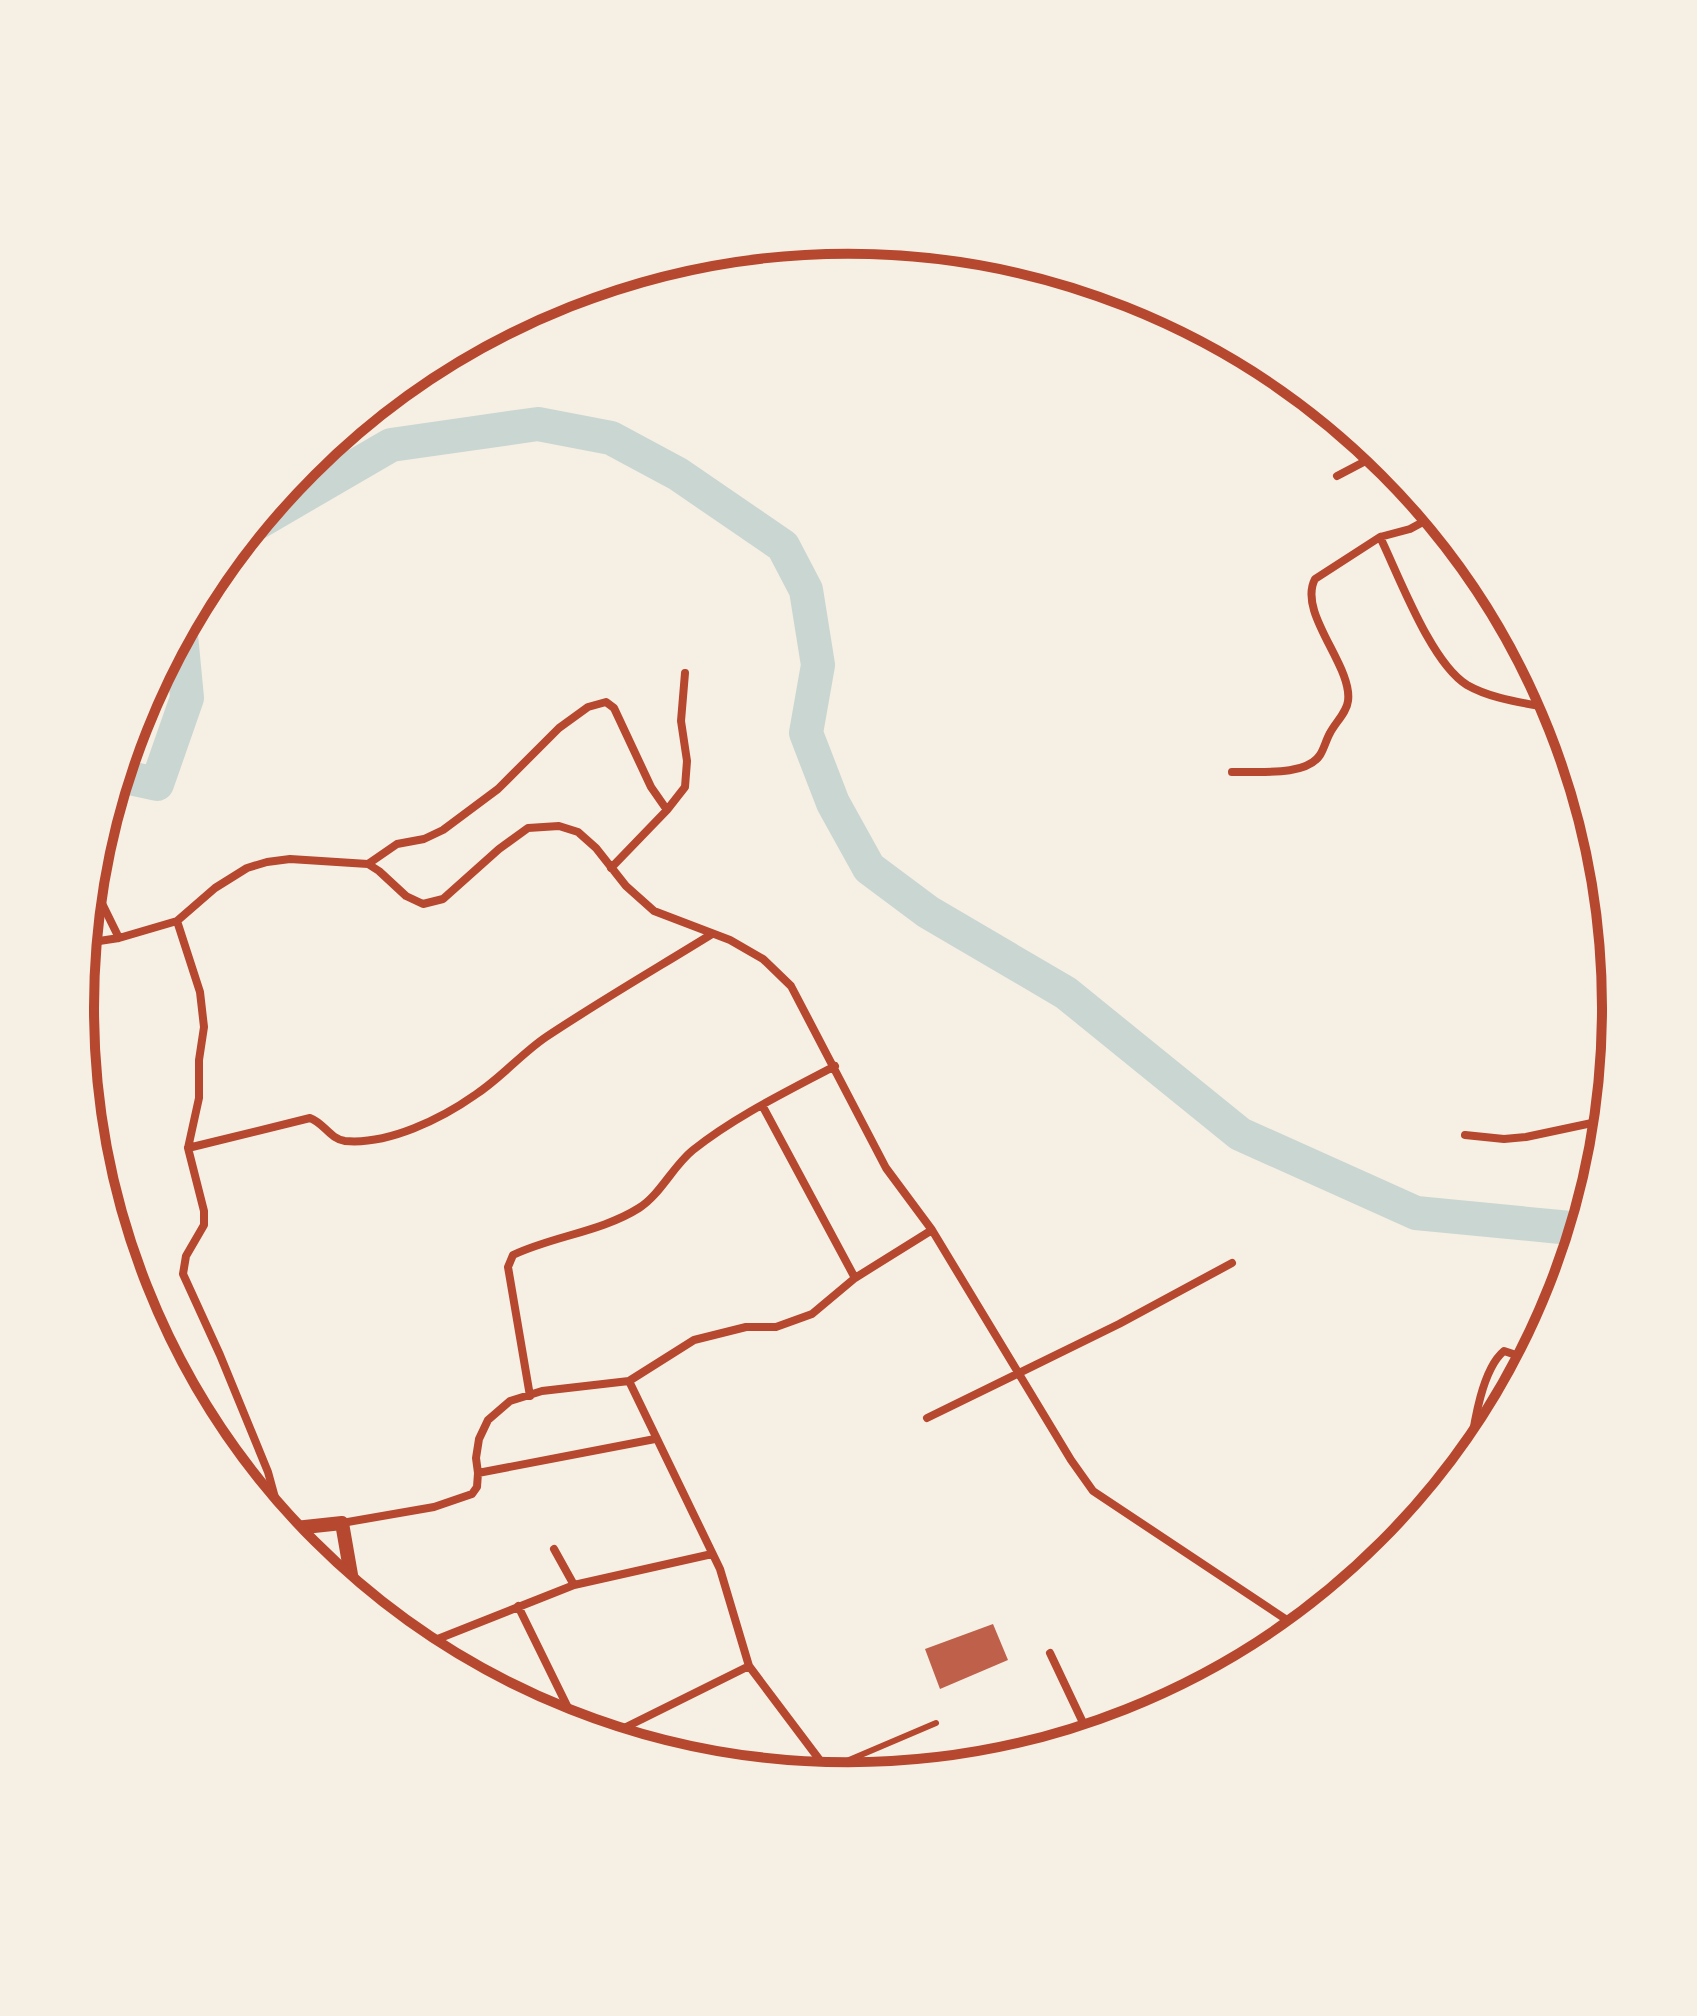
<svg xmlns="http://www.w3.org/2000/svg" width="1697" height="2016" font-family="Rubik,sans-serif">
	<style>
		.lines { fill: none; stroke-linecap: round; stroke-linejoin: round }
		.river { stroke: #c9d6d2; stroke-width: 34 }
		.building { fill: #bf614a }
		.service { stroke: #b5482f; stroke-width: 6 }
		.minor { stroke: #b5482f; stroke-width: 8 }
		.tertiary { stroke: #b5482f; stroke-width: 14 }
		.rim { fill: none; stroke: #b5482f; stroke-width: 10 }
	</style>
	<rect width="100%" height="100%" fill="#f6efe4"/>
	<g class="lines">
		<path class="river" d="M257 523 391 445 538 424 611 438 678 474 783 546 806 590 818 665 806 733 833 803 869 868 928 912 1066 993 1240 1134 1416 1213 1581 1229
			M120 776 157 784 187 698 181 635"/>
	</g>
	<path class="building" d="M993 1624 1008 1660 940 1689 925 1649Z"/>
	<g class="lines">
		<path class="service" d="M828 1769 936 1723"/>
		<path class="minor" d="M1337 476 1379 454
			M1380 537C1399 576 1431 663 1467 685 1493 700 1527 703 1556 709
			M1232 772C1256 771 1306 777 1320 755 1324 749 1326 740 1330 733 1335 723 1347 712 1348 701 1353 666 1297 613 1315 579L1380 537 1410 529 1434 516
			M368 864 397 844 424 839 443 830 498 789 559 728 588 707 606 702 614 708 651 787 667 810
			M611 868 667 810 685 787 687 761 681 721 685 673
			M92 883 119 938
			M177 921 200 992 204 1027 199 1060V1098L188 1148 204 1211V1225L186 1256 183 1274 220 1355 268 1472 282 1523
			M86 943 119 938 177 921 215 888 247 868 267 862 290 859 368 864 379 871 406 896 423 904 443 899 499 849 528 828 559 826 578 832 596 848 626 886 654 911 730 940 763 959 791 986 886 1168 932 1230 1071 1460 1093 1491 1299 1628
			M762 1105 855 1278
			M1465 1135 1504 1139 1526 1137 1606 1120
			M188 1148 310 1118C324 1123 330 1139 345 1141 388 1145 441 1119 475 1095 501 1078 521 1054 546 1037 600 1001 657 968 712 934
			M629 1381 720 1569 749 1666 831 1775
			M530 1396 508 1267 513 1255C553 1236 601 1232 639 1208 660 1195 673 1166 693 1150 736 1116 786 1092 835 1066
			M927 1418 1119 1324 1232 1263
			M1472 1454 1470 1451C1474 1424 1482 1369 1504 1351L1528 1359
			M478 1473 655 1439
			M342 1523 434 1507 472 1494 477 1487 478 1473 476 1458 479 1439 488 1420 510 1401 542 1391 629 1381 694 1340 746 1327H776L812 1314 855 1278 932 1230
			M574 1585 712 1554
			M518 1606 576 1724
			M420 1646 574 1585 554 1549
			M1050 1653 1086 1729V1735
			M610 1735 749 1666"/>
		<path class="tertiary" d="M286 1529 342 1523 354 1592"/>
	</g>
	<path d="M0 0H1697V2016H0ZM94 1008a754 754 0 1 1 1508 0a754 754 0 1 1-1508 0Z" fill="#f6efe4" fill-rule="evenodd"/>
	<path class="rim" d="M94 1008a754 754 0 1 1 1508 0a754 754 0 1 1-1508 0Z"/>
</svg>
